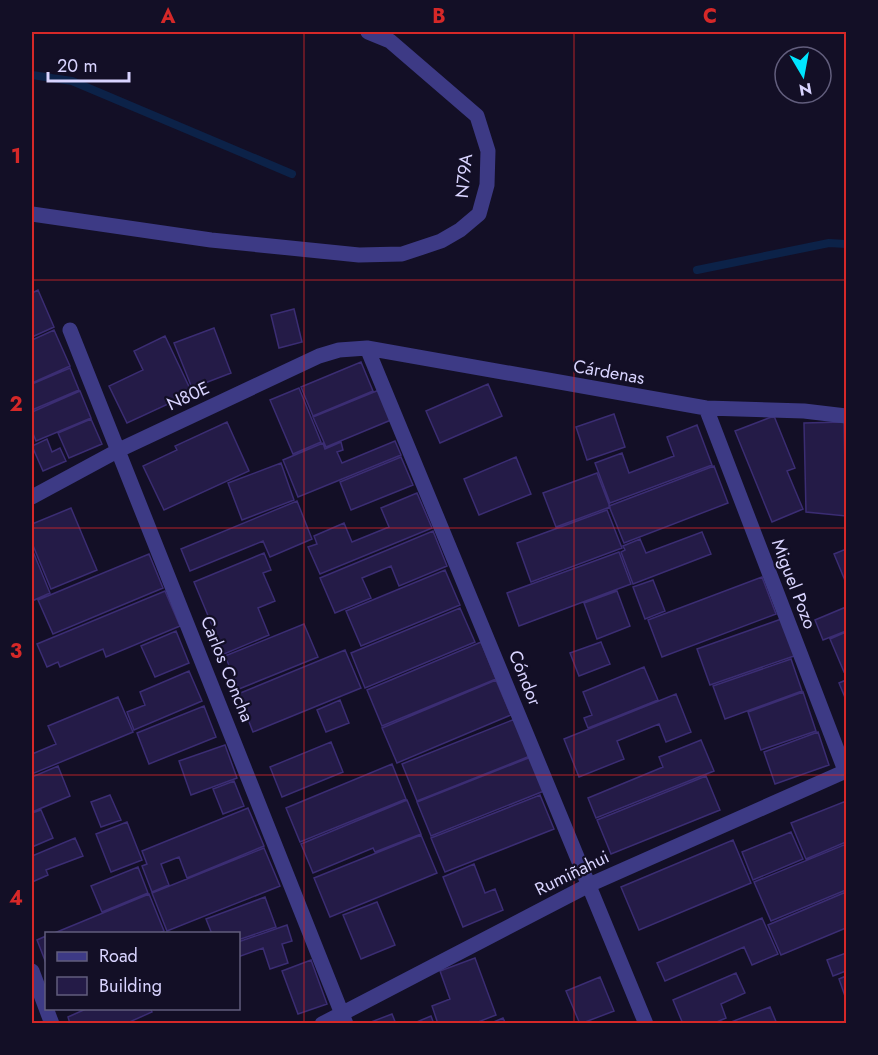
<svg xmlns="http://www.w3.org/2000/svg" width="878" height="1055" font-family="Jost,sans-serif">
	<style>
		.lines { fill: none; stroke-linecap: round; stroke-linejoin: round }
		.stream { stroke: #0c2248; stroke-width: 8 }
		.building { fill: #241b47; stroke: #3b2d73; stroke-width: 1.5 }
		.minor { stroke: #3d3a85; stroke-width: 15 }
		.grid { fill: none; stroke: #d62828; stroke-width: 1.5; stroke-opacity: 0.55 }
		.labels { text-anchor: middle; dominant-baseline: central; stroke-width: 4.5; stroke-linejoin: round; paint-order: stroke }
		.street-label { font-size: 18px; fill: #d9d4ff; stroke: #130f26 }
		.neatline { fill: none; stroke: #d62828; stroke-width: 2 }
		.grid-label { font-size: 20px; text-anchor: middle; font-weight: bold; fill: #d62828 }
	</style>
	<rect width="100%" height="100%" fill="#130f26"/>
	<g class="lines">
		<path class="stream" d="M32 75 72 81 292 174
			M697 270 829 243 846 244"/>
	</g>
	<path class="building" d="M38 290 54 327 32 337V293Z
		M294 309 302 342 279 348 271 315Z
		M214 328 231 373 192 388 174 343Z
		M54 330 70 366 32 383V340Z
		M165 336 192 393 127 423 109 386 143 370 134 351Z
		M361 362 373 391 313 416 301 387Z
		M70 368 79 390 32 410V384Z
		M488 384 502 416 440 443 426 411Z
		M299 388 321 442 293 454 270 400Z
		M379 390 391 420 326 447 313 417Z
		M80 391 91 418 36 441 32 431V412Z
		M614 414 625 447 587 460 576 427Z
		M774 416 795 468 787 471 803 509 772 522 735 431Z
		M91 419 102 444 69 458 58 433Z
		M227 422 249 471 164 510 143 466 177 450 175 446Z
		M844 422 846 516 806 512 804 423Z
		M697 425 712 465 610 503 595 463 622 453 629 473 674 456 667 437Z
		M47 439 52 452 60 448 66 461 43 471 32 446Z
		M395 441 401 455 298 497 283 460 323 443 325 449 341 442 343 450 337 452 342 463Z
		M401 457 413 485 351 510 340 482Z
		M516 457 531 494 479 515 464 479Z
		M281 463 294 500 242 520 228 483Z
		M714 466 728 503 624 543 609 506Z
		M597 473 610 507 556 527 543 493Z
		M417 493 432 528 320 574 308 547 317 544 314 536 344 523 352 542 389 527 381 508Z
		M297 501 312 539 270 557 263 541 190 571 181 549Z
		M71 508 97 570 51 589 32 543V524Z
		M607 510 622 548 531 582 517 543Z
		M433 531 447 566 399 586 391 566 362 578 371 598 335 613 320 578Z
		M702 532 711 554 633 584 621 552 625 550 623 546 640 539 646 553Z
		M32 549 50 593 32 601Z
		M846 549V583L834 554Z
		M619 552 631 584 519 626 507 593Z
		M264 553 271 570 263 573 275 601 258 608 269 635 224 654 194 582Z
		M149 554 163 588 53 634 38 600Z
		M445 570 460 605 361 646 346 611Z
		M762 577 776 614 662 657 648 620Z
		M653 580 665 611 645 619 633 587Z
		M165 591 180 626 106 657 103 649 60 667 58 662 47 667 37 644Z
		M617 591 630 626 597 639 584 603Z
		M846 607V631L823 640 815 620Z
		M460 608 475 642 365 688 351 653Z
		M784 618 797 655 710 685 697 649Z
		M304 624 318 657 239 689 225 656Z
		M176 631 189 663 155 677 141 646Z
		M846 632V671L844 672 830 639Z
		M481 642 496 679 382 726 367 690Z
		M601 642 610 664 579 676 570 653Z
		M345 650 361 688 253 732 238 694Z
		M791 659 802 691 725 719 713 686Z
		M644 667 658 700 588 728 584 718 592 715 583 692Z
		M189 671 202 701 134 730 127 712 145 705 140 692Z
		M496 680 511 715 397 763 382 728Z
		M846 680V700L839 683Z
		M803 692 816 731 761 750 748 712Z
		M676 694 691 732 666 742 659 724 617 741 624 759 579 777 564 739Z
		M118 697 133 732 32 774V754L56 744 48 726Z
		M340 700 349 723 326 732 317 710Z
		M204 706 216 737 149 764 137 733Z
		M515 719 530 756 417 801 402 764Z
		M818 732 829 765 775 784 764 752Z
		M701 740 714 771 596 818 588 798 663 767 659 757Z
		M331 742 343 772 282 797 270 767Z
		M225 745 237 778 191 795 179 761Z
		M531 757 544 791 431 836 417 802Z
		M392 764 406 799 300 842 286 808Z
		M58 766 70 796 32 812V777Z
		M706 776 720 810 611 854 597 820Z
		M234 781 244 806 223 814 213 789Z
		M110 795 121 820 101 827 91 802Z
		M540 795 554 829 445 872 431 838Z
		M407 800 421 834 375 852 373 848 313 873 301 844Z
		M846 801V842L806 859 791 823Z
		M248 808 264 846 187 878 179 857 161 864 169 885 152 892 142 866 147 864 142 851Z
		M41 810 53 838 32 847V813Z
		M127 822 142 860 111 872 96 834Z
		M791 832 803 859 753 880 742 852Z
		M421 835 437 873 330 917 314 878Z
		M75 838 83 856 46 870 48 875 32 882V856Z
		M733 840 751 883 639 930 621 887Z
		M846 844V890L771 921 754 882Z
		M264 848 280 886 167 931 152 893Z
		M474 864 485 893 495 889 503 910 463 927 443 877Z
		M138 867 148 893 102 912 91 886Z
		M846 892V928L781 955 768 925Z
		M149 894 164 931 158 934H52Z
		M265 897 276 927 238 940V934H212L206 919Z
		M377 902 395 945 361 959 343 915Z
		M762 918 778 954 752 965 744 947 665 981 657 963Z
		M287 925 292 941 282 944 288 963 270 969 263 948 238 957V942Z
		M46 936V963L37 940Z
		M846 953V971L833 976 827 960Z
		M475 958 496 1015 473 1024H438L432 1006 450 999 440 971Z
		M311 960 327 1004 298 1014 282 971Z
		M736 973 745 993 721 1004 726 1018 712 1024H683L673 1000Z
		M846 976V999L839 979Z
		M600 977 614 1011 580 1024 566 991Z
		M770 1007 777 1024H726Z
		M88 1008H150L152 1012 125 1024H70L68 1017Z
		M392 1014 396 1024H371V1022Z
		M431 1016 434 1024H412Z
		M503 1018 506 1024H489Z"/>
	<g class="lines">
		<path class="minor" d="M32 214 211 240 359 255 402 254 441 241 460 230 479 214 487 185 488 151 477 116 390 41 368 32
			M70 330 346 1024
			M367 348 646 1024
			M706 408 846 773
			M32 497 119 450 319 356 339 350 367 348 706 408 804 411 846 416
			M32 971 52 1024
			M322 1024 589 885 846 771"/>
	</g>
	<path class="grid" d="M304 32V1024M574 32V1024M32 280H846M32 528H846M32 775H846"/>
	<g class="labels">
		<g class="street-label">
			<text transform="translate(464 176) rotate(-84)">N79A</text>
			<text transform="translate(609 372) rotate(10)">Cárdenas</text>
			<text transform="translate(188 396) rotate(-25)">N80E</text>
			<text transform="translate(794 584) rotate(69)">Miguel Pozo</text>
			<text transform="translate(227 669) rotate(68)">Carlos Concha</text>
			<text transform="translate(525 678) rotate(68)">Cóndor</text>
			<text transform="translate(572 873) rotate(-26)">Rumiñahui</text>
		</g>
	</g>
	<rect width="878" height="1055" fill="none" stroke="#130f26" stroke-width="66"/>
	<rect x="45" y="932" width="195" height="78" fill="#130f26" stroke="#625e7d" stroke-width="1.5"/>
	<rect x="57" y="952" width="30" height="9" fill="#3d3a85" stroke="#625e7d" stroke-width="1.5"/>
	<text x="99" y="962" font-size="18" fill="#d9d4ff">Road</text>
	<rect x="57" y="977" width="30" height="18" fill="#241b47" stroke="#625e7d" stroke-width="1.5"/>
	<text x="99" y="992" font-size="18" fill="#d9d4ff">Building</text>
	<g transform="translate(803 75) rotate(170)"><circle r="28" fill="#130f26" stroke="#625e7d" stroke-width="1.5"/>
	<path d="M0-4.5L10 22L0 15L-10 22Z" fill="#00e5ff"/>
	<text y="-9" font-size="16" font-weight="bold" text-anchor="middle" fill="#d9d4ff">N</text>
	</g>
	<path d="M48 72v9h81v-9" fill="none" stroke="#d9d4ff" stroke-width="3"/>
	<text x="57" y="72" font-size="18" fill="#d9d4ff" stroke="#130f26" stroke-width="4.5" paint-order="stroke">20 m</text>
	<rect x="33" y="33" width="812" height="989" class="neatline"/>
	<g class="grid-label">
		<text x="168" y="23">A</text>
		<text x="439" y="23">B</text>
		<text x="710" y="23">C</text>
		<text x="16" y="163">1</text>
		<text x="16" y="411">2</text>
		<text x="16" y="658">3</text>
		<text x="16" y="905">4</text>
	</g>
</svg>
